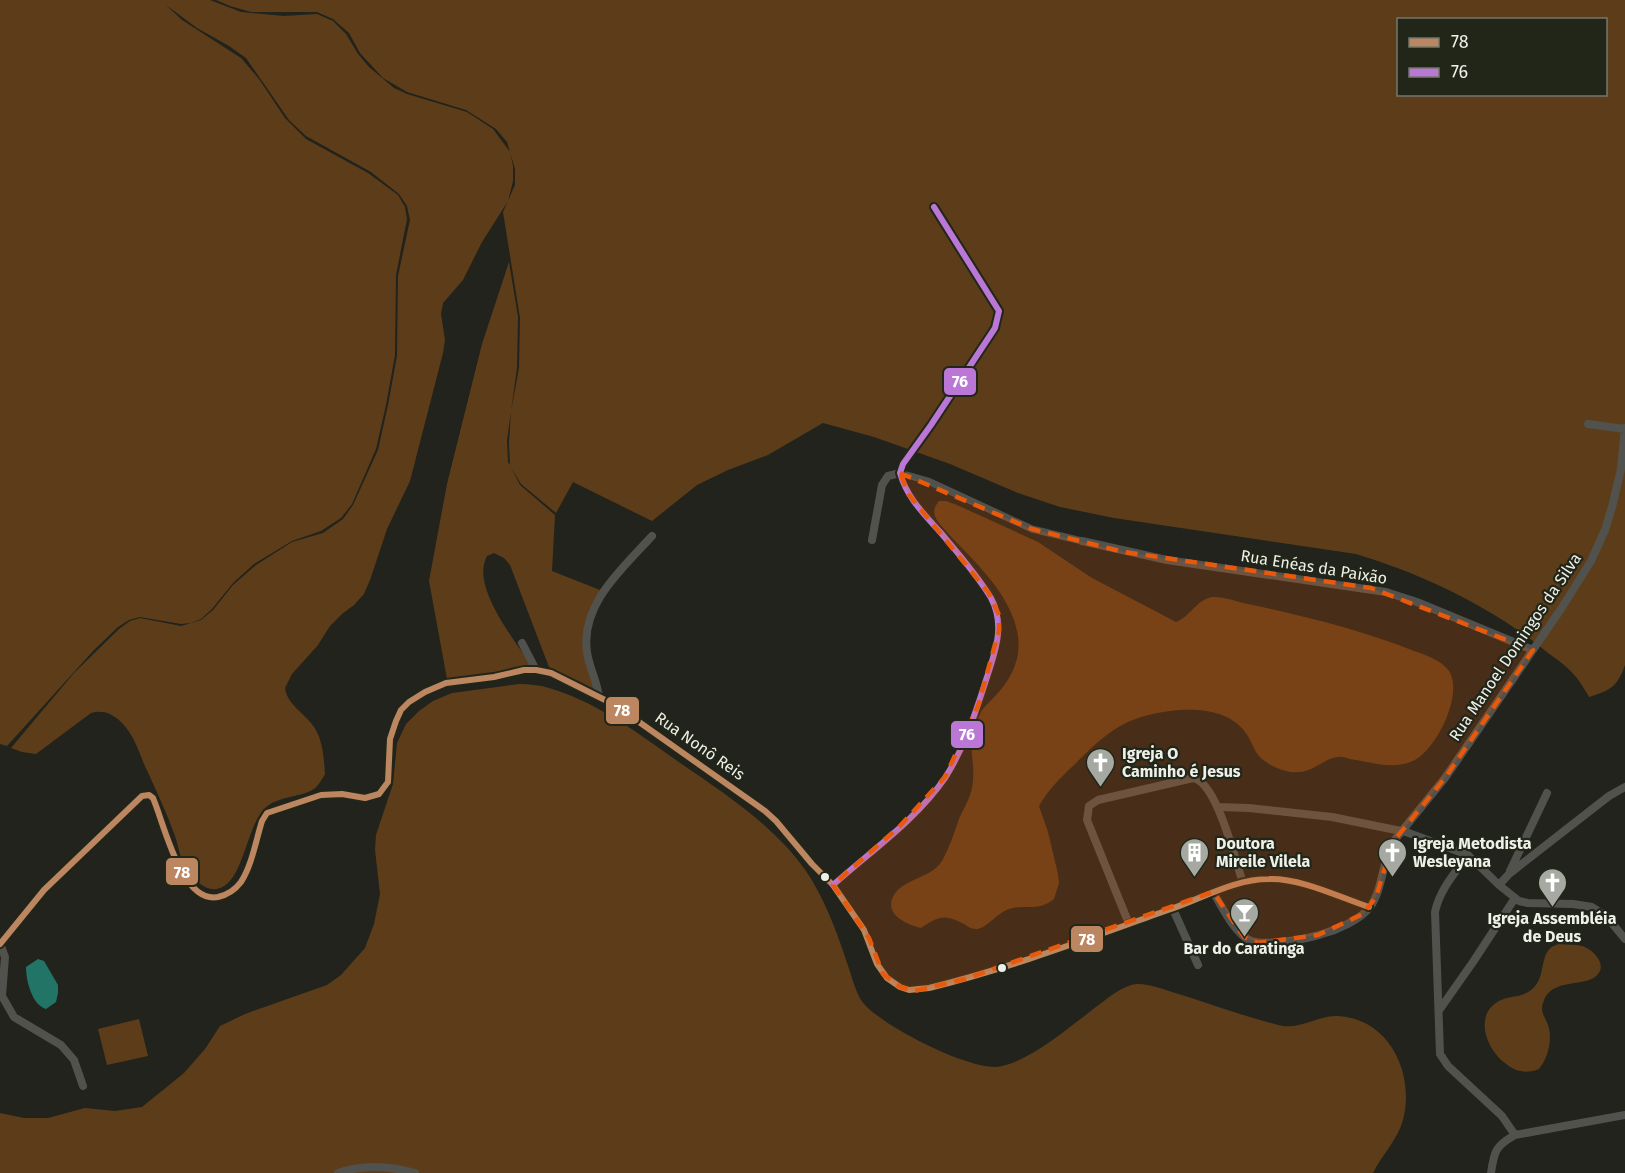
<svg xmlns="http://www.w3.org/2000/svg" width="1625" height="1173" font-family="'Fira Sans',sans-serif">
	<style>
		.green { fill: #5d3d19; fill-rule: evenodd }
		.water { fill: #217466 }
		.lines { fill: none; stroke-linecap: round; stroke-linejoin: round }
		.pedestrian { stroke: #51524d; stroke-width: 7 }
		.minor { stroke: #51524d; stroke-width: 8 }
		.bus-1-casing { stroke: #222619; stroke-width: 10 }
		.bus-2-casing { stroke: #222619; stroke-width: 10 }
		.bus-1 { stroke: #bb8660; stroke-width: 6 }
		.bus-2 { stroke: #ba77d6; stroke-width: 6 }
		.marked { fill: #e8590c; fill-opacity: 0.2; stroke: #e8590c; stroke-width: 4.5; stroke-dasharray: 12 8; stroke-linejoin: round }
		.bus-dot { fill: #eef1e9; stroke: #222619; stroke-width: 2 }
		.labels { text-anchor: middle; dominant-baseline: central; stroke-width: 4.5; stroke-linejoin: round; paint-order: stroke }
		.street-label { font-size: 16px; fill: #eef1e9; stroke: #222619 }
		.poi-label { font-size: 16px; font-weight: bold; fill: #eef1e9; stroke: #222619; text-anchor: start }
		.line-badge { stroke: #222619; stroke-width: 2 }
		.badge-label { font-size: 16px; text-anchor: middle; font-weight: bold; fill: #fff }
	</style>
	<rect width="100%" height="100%" fill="#21231c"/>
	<path class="green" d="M0 0H210L241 12 284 16 317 14 333 21 346 34 358 54 369 67 394 88 407 94 467 112 493 129 510 152 513 166V181L508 201 482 242 463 280 443 303 441 314 445 340 443 353 410 481 387 529 370 580 364 594 354 605 342 614 330 626 318 645 292 674 285 688C287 705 305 713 314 727 323 740 324 759 325 774 322 779 319 785 314 789 298 799 273 795 261 813 248 831 243 869 228 883 210 900 191 878 183 862 179 854 178 844 175 836 166 811 155 788 144 764 138 749 133 733 120 721 111 713 102 710 91 713L36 754 22 752 11 748 74 673 119 629 130 621 140 618 181 626 201 620 213 610 233 585 256 565 292 542 323 533 343 519 353 505 378 450 388 405 397 356 398 276 410 220 407 206 399 194 371 172 306 136 289 120 246 58 229 46 197 28 166 5 182 20 241 58 259 79 285 118 306 139 368 173 398 195 405 207 407 219 396 275 395 355 386 405 376 449 352 504 341 518 321 531 292 541 254 564 233 583 212 609 201 619 191 623 181 624 140 617 129 620 118 627 94 650 7 746 0 744Z
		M216 0H1625V665C1617 687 1611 690 1589 697 1585 690 1581 683 1576 677 1569 668 1558 660 1548 653 1494 608 1423 574 1356 554L1114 518 1060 507 1018 493 950 464 874 437 823 423 768 455 728 470 697 485 652 521 573 482 556 513 521 484 511 467 520 485 555 515 552 571 600 590 587 618 594 689 549 667 510 565 504 558 494 553 487 556C470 587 516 641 532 667L447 679 429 581 447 484 482 344 509 262 518 317 517 368 507 440 508 462 510 465 509 443 511 411 519 368 520 318 503 212 515 185V169L507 142 496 129 466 110 407 92 383 78 360 53 349 33 333 19 317 12H251L230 6ZM1398 20H1606V94H1398Z
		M939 501H946L957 505 1038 542 1092 578 1176 622C1190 617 1196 600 1212 597 1222 596 1238 602 1248 604 1304 616 1361 630 1414 651 1426 655 1441 660 1449 671 1464 694 1436 751 1413 761 1391 770 1372 762 1350 759 1347 758 1341 756 1337 757 1322 759 1312 775 1290 772 1278 770 1262 762 1256 752 1252 745 1250 738 1245 732 1228 709 1195 708 1170 711 1123 717 1105 734 1074 765 1060 778 1048 790 1039 806L1048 832 1058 874 1059 883 1054 899C1038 912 1025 904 1009 909 997 913 987 928 977 929 972 929 968 927 964 924 944 914 939 916 921 928 909 925 886 916 892 899 900 878 930 880 942 861 949 848 954 834 959 819 965 806 972 795 973 781 975 755 966 746 977 718 982 708 990 702 997 694 1012 678 1021 658 1018 636 1011 591 969 557 940 525 934 516 931 511 939 501Z
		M519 684C529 684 539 685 549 688 595 701 638 733 676 760 722 792 773 824 806 871 823 896 837 931 846 960 851 973 854 988 861 1000 875 1021 941 1054 966 1061 975 1064 986 1067 996 1067 1028 1064 1074 1023 1100 1004 1110 996 1124 985 1137 984 1153 984 1170 992 1185 996 1216 1006 1247 1017 1278 1025 1299 1031 1318 1015 1338 1016 1390 1019 1415 1074 1403 1120 1398 1139 1382 1155 1373 1173H0V1113L24 1118H48L85 1108 115 1111 142 1107 184 1073 205 1049 220 1026 245 1014 327 985 341 975 365 948 374 924 380 894 375 850 376 835 393 784 397 743 406 724 419 711 433 701 452 693Z
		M1559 944C1567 945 1575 944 1582 946 1595 950 1609 967 1595 977 1581 987 1550 978 1543 1003 1540 1012 1545 1017 1548 1025 1553 1039 1548 1058 1539 1069 1527 1074 1515 1072 1505 1063 1487 1050 1473 1015 1499 1001 1512 994 1525 999 1536 985 1546 972 1539 948 1559 944Z
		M139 1019 148 1056 107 1065 98 1029Z"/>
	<path class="water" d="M38 959 44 961 58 985V993L56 1002 46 1009C32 1005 26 981 26 967Z"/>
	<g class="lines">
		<path class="pedestrian" d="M900 473 928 481 1032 529 1082 541"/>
		<path class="minor" d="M1588 424 1625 429
			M872 540 882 485 888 476 900 473
			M1082 541 1167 560 1386 592 1417 602 1533 650
			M522 643 536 670
			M599 697C597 681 589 667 587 652 580 604 623 568 652 536
			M1218 807 1249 808 1332 817 1406 832 1468 855 1499 885 1519 901 1528 903 1573 904 1592 907 1606 916 1625 939
			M1468 855C1455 873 1440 889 1435 912L1440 1054 1448 1066 1502 1116 1515 1135
			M1510 871 1547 793
			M833 885C871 851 916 820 945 778 965 747 976 711 987 677 996 650 1005 624 991 598 978 576 957 552 941 533 924 514 907 498 900 473L903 464 931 425 995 328 999 311 934 207
			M1499 885 1509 874 1609 796 1625 787
			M1213 892C1223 908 1233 931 1249 940 1262 947 1308 939 1322 934 1337 930 1360 920 1370 907 1383 889 1382 862 1393 842L1445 778 1561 609 1591 561 1605 530 1612 507 1621 469 1625 428
			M1173 909 1198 965
			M1129 924 1087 820 1089 806 1098 800 1193 778C1217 782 1235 860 1243 883
			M0 943 5 957 2 996 14 1017 61 1045 74 1060 83 1086
			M0 944 44 890 142 796 149 795 153 798C164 823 181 904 218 897 227 895 235 890 241 882 252 865 256 840 262 821L267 813 321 795 342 794 365 798 379 794 388 782 390 739 396 721 401 710 409 702 425 692 446 683 494 677 524 670H536L551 673 615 705 765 811 776 821 812 864 833 885 864 930 877 964 887 978 900 987 909 990 929 988C1011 968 1089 938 1168 910 1201 899 1234 879 1269 879 1301 878 1339 897 1369 907
			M1440 1009 1473 962 1515 898
			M338 1173C364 1164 390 1166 415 1173
			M1491 1173C1494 1152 1495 1146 1515 1135L1625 1115"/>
		<defs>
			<path id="bus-1" d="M0 944 44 890 142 796 149 795 153 798C164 823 181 904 218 897 227 895 235 890 241 882 252 865 256 840 262 821L267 813 321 795 342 794 365 798 379 794 388 782 390 739 396 721 401 710 409 702 425 692 446 683 494 677 524 670H536L551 673 615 705 765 811 776 821 812 864 833 885 864 930 877 964 887 978 900 987 909 990 929 988C1011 968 1089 938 1168 910 1201 899 1234 879 1269 879 1301 878 1339 897 1369 907"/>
			<path id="bus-2" d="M833 885C871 851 916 820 945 778 965 747 976 711 987 677 996 650 1005 624 991 598 978 576 957 552 941 533 924 514 907 498 900 473L903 464 931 425 995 328 999 311 934 207"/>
		</defs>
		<use href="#bus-1" class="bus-1-casing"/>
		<use href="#bus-2" class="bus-2-casing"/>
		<use href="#bus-1" class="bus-1"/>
		<use href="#bus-2" class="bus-2"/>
	</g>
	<path class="marked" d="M900 473 1032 529 1124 552 1371 588 1533 650 1445 778 1393 842 1376 897 1363 914 1318 935 1258 943 1244 937 1213 892 965 979 915 991 900 987 883 974 869 938 833 885 900 826 945 777 978 706 999 630V615L988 592 909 495Z"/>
	<defs>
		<symbol id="church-pin" viewBox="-11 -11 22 30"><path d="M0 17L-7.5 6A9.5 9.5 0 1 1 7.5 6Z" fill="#a6a9a1" stroke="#222619"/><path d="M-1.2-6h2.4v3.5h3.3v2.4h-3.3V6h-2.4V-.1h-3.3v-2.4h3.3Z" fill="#fff"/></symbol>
		<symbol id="building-pin" viewBox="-11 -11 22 30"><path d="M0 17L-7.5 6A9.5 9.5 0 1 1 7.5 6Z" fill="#a6a9a1" stroke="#222619"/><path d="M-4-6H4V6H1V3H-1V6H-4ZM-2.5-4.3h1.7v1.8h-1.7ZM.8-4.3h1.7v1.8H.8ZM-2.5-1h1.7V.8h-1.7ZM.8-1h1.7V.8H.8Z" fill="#fff"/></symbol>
		<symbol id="bar-pin" viewBox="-11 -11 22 30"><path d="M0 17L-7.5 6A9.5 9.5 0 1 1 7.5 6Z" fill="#a6a9a1" stroke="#222619"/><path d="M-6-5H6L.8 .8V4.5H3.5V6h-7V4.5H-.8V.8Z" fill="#fff"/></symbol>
	</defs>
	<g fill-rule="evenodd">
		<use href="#church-pin" x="1084" y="746" width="33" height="45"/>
		<use href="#building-pin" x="1178" y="836" width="33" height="45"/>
		<use href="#church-pin" x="1376" y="836" width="33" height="45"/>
		<use href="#church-pin" x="1536" y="866" width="33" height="45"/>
		<use href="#bar-pin" x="1228" y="896" width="33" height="45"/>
	</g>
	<g class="bus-dot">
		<circle cx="825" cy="877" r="5"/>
		<circle cx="1002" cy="968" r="5"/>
	</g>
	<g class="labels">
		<g class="street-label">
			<text transform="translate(1314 567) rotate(9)">Rua Enéas da Paixão</text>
			<text transform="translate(1515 647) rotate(-56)">Rua Manoel Domingos da Silva</text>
			<text transform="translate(700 746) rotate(35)">Rua Nonô Reis</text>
		</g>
		<g class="poi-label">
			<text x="1122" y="753">Igreja O<tspan x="1122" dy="18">Caminho é Jesus</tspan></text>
			<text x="1216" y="843">Doutora<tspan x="1216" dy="18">Mireile Vilela</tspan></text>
			<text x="1413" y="843">Igreja Metodista<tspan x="1413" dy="18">Wesleyana</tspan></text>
			<text x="1552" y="918" text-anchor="middle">Igreja Assembléia<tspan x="1552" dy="18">de Deus</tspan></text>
			<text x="1244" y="948" text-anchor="middle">Bar do Caratinga</text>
		</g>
	</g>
	<g class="line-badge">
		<rect x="943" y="367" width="34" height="29" rx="6" fill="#ba77d6"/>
		<rect x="605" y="696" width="35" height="29" rx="6" fill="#bb8660"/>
		<rect x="950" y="720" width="34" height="29" rx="6" fill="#ba77d6"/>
		<rect x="165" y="857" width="34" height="29" rx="6" fill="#bb8660"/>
		<rect x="1070" y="925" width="34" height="28" rx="6" fill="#bb8660"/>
	</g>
	<g class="badge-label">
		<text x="960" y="387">76</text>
		<text x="622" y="716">78</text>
		<text x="967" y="740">76</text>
		<text x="182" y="878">78</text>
		<text x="1087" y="945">78</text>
	</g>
	<rect x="1397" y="18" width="210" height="78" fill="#222619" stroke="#74776c" stroke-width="1.5"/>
	<rect x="1409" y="38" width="30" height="9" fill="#bb8660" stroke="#74776c" stroke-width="1.5"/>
	<text x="1451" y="48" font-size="18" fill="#eef1e9">78</text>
	<rect x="1409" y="68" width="30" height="9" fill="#ba77d6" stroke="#74776c" stroke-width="1.5"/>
	<text x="1451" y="78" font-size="18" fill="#eef1e9">76</text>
</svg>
